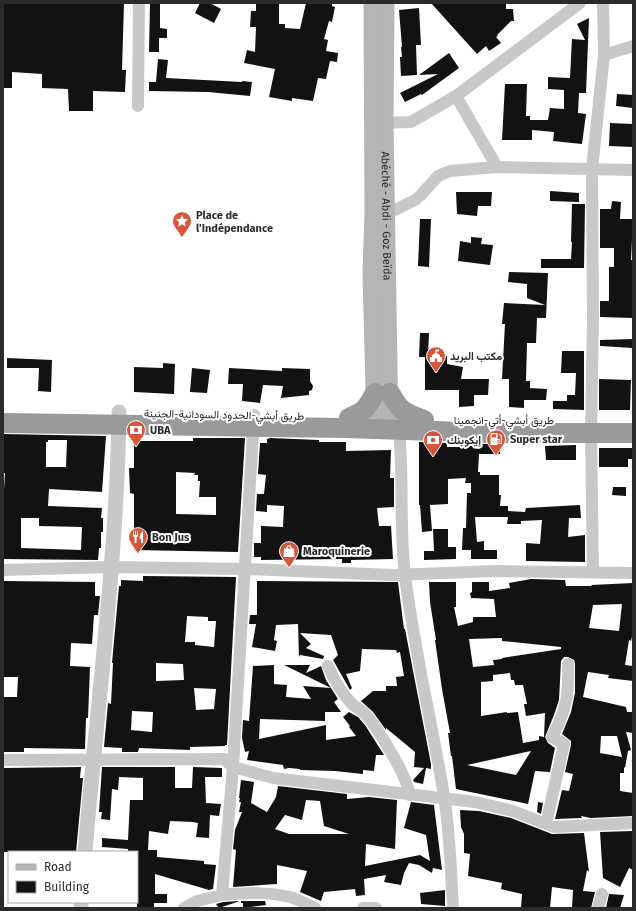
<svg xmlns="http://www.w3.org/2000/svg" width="636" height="911" font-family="'Fira Sans',Vazirmatn,sans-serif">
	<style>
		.building { fill: #121212; fill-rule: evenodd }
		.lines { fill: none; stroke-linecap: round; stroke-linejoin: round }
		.minor { stroke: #c8c8c8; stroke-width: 12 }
		.tertiary { stroke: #c8c8c8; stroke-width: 15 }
		.secondary { stroke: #b5b5b5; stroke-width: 17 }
		.trunk { stroke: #9a9a9a; stroke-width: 20 }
		.labels { text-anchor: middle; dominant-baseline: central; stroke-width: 4; stroke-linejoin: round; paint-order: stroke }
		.poi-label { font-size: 11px; font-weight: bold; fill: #2b2b2b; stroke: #fff; text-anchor: start }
		.street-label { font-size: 11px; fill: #2b2b2b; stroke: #fff }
	</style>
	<rect width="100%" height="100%" fill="#fff"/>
	<path class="building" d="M3 3H124L122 70H126L125 92 93 91V111H69L68 89 42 88V74L12 72V88H3Z
		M150 3H160V28L167 29V38H159V52H149Z
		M200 3H210L221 9 214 23 195 13Z
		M256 3H279V24H285V28L300 29 306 3H332V6L335 7 332 22 329 21 324 39 328 40 326 51 338 53 337 62 330 61 326 79 318 78 313 101 292 98V101L269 97 275 69 244 63 247 50 255 52 256 27H250L251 11H256Z
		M431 3H506V9H513L514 21H511L497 35 498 36 496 37 501 43 489 51 486 46 477 54Z
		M419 8 421 45H416L417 75 401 76 400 57H402L401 47H402L399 10Z
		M589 18 586 93H579L578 113 586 114 582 144 553 141 554 132 532 130V140H502L505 84H527L526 116H530V120H548L550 108 564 109V90L548 89V77L570 78 572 39 585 40 577 24Z
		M449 53 459 68 422 95 421 94 405 102 400 93 438 74 419 75Z
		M158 59 168 60 166 78 242 82V81L252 82 250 96 208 92 149 91V82H156Z
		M617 94 633 95V108L616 106Z
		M610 123 633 124V147L609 146Z
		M550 191 579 193V202L550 201Z
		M456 192H492L491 206H478L477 216 457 214Z
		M612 201 621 202 620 219H633L631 260H633V318L600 317V301H609V267H614V248H600V209H611Z
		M572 204H585L584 268H541V259H571L572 242H571Z
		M420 219H431L429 267 418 266Z
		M471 237 482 238 481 244 493 245 490 265 458 261 460 241 471 243Z
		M509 272 548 273 546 318H537L536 343H527L526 381H530V388L547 389 546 400H524V408L509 407V379H502L505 324H502L504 303 545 305 527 298V284L508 282Z
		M420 333H429L428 356H447V364L463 367 461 379H489L488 395H474V406L459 407V390H425V357H419Z
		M633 339V348L600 346V340Z
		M562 351H584V410L553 409V401H567V395H575L576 373H561Z
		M7 358 52 360 51 392 38 391 39 368H7Z
		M163 363 175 364 174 394 134 392V367L163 368Z
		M192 368 210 370 207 393 190 392Z
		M229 368 282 371V368L310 369V381L313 386 312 390 309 391V395L281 398 283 386 263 385 260 403 242 401 243 384H228Z
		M599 379 631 380 630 410H599Z
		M3 434 106 436 102 492 49 489 48 506 102 508 101 518H103V532H101V548H99L98 560 3 559V505L5 473H3ZM48 440H67L66 467H46V442H48ZM21 518H39V526L82 527 81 550 21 548Z
		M193 438H245L238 552 134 550V494L130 493 129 468H134V441H193ZM176 472 195 473 194 475H198V481H200L199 497H216V515L176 514Z
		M270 438 319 440V442H346V451L391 450 390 478H394V507L377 508 379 526H391L393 559 351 560V563H342V559L261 560V557H254V543H261V526L283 527 284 506 267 505V512L256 511 257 494H264L266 475 258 474 260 443H267V439Z
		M419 442 447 443V447H468V444H501L500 454H479L478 472H480V475H499V495H501L500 506H508V514V511L525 512 526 508 580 505 581 518H569L568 537 585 535V562L526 561V543L540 544 542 520 521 521V524H507L508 517H475L477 542 484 541V550H497V559H471V550H462L463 528H466L467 493H471V483H465L466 478 448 479V504L430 505 432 531 422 532 420 505H419Z
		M576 445V460H546L545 446Z
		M599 448H633V459H628V467H599Z
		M613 487H626V496L612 495Z
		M433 529H448V547H456V559L424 560V551H434Z
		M143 576 236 577 227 745H225V746L190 747V750L139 748 138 752H122V748L104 747 108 703 111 704 113 663H112L119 586H121V580L143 581ZM187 616 208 617V621H216L214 647 195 645V642H185ZM156 663 183 664 184 680 156 681ZM194 688 216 689 214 709 196 710ZM132 711 153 712 152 732 131 730Z
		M531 579 565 580 566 586H592L591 585 633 583V632L631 641 629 640 625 665 633 666V681L608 678 609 675 588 672 583 697 626 707 627 712H633V733L626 732 631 750 628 751 625 768 624 767V773H620V791L633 793V816L591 818 581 816 582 818 555 819 562 790 569 791 573 774 565 772 571 745V741L562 734 571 712 575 693V663L574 660 568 657H564L561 661 559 700 554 715 545 737 548 743 555 748 550 772 535 771 528 804 456 789 452 756H451L448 733H450L442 689 435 640H436L430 602 429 582H456V607H454L458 626 473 622V617H496L494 599 471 598 470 593 472 592V582H489V591L510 588 509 583ZM622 604 619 631 589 628 593 605ZM502 638V641L561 647V649L502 658V659L493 660 494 665 473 667 469 639ZM510 673 511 680H514L515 685H523L527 704H524L526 716 545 713 544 737 539 736V740L523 743 518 712 507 713V712L481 716V682L493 681V675ZM601 736H617L622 757 600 753ZM531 751 516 775 467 765 526 752Z
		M3 581 95 582V596H100L98 615H94L92 644 71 643 70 666 90 667 88 718H86L85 749 24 748V752H3V697H17L18 677H3Z
		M257 581 398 582 404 629H405L431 764V769L426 768 423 784 414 782 413 780 424 768 414 767 415 752 386 728V730L373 712 361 701 373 691H386V686H397L396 677 404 676 400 652 397 653 396 650 362 649 360 671 346 674 352 688 350 690 333 660 338 655 331 635 300 633 311 644 306 648 324 656 323 659 300 655 299 657 298 624 276 625 274 640 277 641 275 651 252 647 256 624H249L250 615H257Z
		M274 665V684L287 685 286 697 311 699 303 686 331 688 284 665H310L306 673 321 666 326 680 338 699 334 702 341 712H325V721L260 719 259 739 326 725V740L356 736 349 727 350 726 343 717 349 712 358 717 365 725 384 755H376L374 771 363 770V774L335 771 300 770V769L289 768 284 769 283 765 247 760 249 751 245 752 242 738 243 720 249 721 253 666Z
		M81 767 80 778H83L76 852H3V768Z
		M102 767H175V788H192L193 767 222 768V777H205L206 803 221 804 219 816 210 815 209 838 196 837 198 823 193 822 170 821 168 834 149 831 148 850H157V857L204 861V864L216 865 213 889 209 890 155 874V894H167V903H154V908H137V852H128V849L102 847V838L128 840 130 800H143V778L119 777 118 790 112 789 110 820 101 819 102 812H99Z
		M241 780 254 782 251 803 267 812 276 797 278 786 347 794V799L369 797 397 800 395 849 366 844 365 866 420 855 430 861 426 835 404 828 411 802 434 805 442 870 433 868 432 873 419 865 409 863 404 873 401 885 384 882 386 875 364 879 365 895 356 896 355 889 324 892 321 901 300 892 307 871 277 865V884L233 887 236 850 233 849 235 830 242 812H239L241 802H239L240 798H239ZM306 800 320 801 324 826 349 834H289L275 829 285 815 302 820Z
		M538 802 543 803 541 814 537 812Z
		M460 810 479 811 511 818 552 834 584 833 589 872 587 870 583 891 595 892 591 908H572L573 890 552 887 550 908H521L522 894 501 889 502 883 468 876 470 854 464 853V834L461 827Z
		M633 831V870L629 868 620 887 603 878 600 832Z
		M445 890V906L421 904 420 893Z
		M609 894 624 895 620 908H606Z
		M240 901 219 908 216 904 223 902Z
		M241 901H265L266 905 243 908V903H241Z"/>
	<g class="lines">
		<path class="minor" d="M604 55 633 46
			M456 96 497 167
			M138 106 139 3
			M377 123 411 122 456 96 580 3
			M380 213 387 214 415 200 421 195 438 176 450 171 497 167 633 170
			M399 430C404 478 399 527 405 575 414 650 432 722 444 796 450 833 451 871 453 908
			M3 570 112 567 246 569 393 575 495 571 633 573
			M593 572 591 433 593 320 592 169 604 55 603 3
			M328 666C334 680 342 694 353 705 357 708 362 710 365 714 373 722 379 733 385 742 395 759 405 775 410 795
			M3 760 224 759 233 767 273 778 475 802 513 811 554 827 633 823
			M546 824 564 744 552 737C567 709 569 694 568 664
			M222 895C245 893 270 891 293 898 300 900 308 905 315 908
			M184 908 197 901 222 895 233 767 254 415
			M363 908H376
			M598 908 602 894"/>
		<path class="tertiary" d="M85 852C97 706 117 559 119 412
			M81 908V902"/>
		<g class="secondary">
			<path d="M372 3 373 213 371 273 375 429"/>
			<path id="s1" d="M386 3 385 122 390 429"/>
		</g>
		<path class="trunk" d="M390 393C401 412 403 412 424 420
			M349 418C365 411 367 408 375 393
			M3 423 344 428 495 433H633"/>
	</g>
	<defs>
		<symbol id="sight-pin" viewBox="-11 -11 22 30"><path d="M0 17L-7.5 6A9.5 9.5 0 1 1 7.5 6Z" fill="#d5563b" stroke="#fff"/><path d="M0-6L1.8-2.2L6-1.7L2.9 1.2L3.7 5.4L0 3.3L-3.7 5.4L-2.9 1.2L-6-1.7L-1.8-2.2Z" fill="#fff"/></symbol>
		<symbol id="civic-pin" viewBox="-11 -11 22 30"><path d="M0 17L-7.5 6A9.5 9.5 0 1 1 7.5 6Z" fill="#d5563b" stroke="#fff"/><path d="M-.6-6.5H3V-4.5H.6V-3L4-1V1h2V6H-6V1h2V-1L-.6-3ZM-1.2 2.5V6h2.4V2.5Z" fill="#fff"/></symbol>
		<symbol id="bank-pin" viewBox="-11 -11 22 30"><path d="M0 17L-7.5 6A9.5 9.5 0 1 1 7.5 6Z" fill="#d5563b" stroke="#fff"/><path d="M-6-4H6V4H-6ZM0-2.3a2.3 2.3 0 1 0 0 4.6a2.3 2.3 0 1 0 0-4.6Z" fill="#fff"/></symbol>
		<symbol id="fuel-pin" viewBox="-11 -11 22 30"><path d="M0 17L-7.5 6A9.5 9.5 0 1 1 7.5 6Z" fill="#d5563b" stroke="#fff"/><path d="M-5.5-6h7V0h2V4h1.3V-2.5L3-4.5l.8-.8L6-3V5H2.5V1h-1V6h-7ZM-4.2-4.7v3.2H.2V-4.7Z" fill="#fff"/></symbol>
		<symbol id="restaurant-pin" viewBox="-11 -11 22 30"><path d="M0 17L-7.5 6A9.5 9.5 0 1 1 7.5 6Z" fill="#d5563b" stroke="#fff"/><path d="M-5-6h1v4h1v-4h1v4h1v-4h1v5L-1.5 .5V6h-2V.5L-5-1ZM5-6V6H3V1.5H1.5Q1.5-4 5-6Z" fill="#fff"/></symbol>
		<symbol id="shop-pin" viewBox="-11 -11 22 30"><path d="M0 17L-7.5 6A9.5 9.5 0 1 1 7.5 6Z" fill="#d5563b" stroke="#fff"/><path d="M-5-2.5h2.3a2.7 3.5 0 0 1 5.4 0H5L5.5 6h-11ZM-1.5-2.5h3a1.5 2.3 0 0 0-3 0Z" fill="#fff"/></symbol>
	</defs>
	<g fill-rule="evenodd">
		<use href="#sight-pin" x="171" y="210" width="22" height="30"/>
		<use href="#civic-pin" x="425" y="345" width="22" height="30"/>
		<use href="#bank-pin" x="125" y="419" width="22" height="30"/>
		<use href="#fuel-pin" x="485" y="428" width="22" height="30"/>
		<use href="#bank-pin" x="422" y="429" width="22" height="30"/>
		<use href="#restaurant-pin" x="127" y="526" width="22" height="30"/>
		<use href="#shop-pin" x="278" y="540" width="22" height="30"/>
	</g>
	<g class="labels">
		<g class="poi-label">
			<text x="196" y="215">Place de<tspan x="196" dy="13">l'Indépendance</tspan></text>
			<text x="450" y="356">مكتب البريد</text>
			<text x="150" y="430">UBA</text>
			<text x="510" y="439">Super star</text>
			<text x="447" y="440">إيكوبنك</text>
			<text x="152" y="537">Bon Jus</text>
			<text x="303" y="551">Maroquinerie</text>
		</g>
		<g class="street-label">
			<text stroke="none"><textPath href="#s1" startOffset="213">Abéché - Abdi - Goz Beïda</textPath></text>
			<text transform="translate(224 415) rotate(1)">طريق أبشي-الحدود السودانية-الجنينة</text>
			<text x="504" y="420">طريق أبشي-أتي-انجمينا</text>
		</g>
	</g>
	<rect width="636" height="911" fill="none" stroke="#2b2b2b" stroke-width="8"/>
	<rect x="8" y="851" width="130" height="52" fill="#ffffff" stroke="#aaaaaa"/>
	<rect x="16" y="864" width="20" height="6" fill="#b5b5b5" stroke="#aaaaaa"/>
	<text x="44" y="871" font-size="12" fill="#2b2b2b">Road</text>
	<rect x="16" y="881" width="20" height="12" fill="#121212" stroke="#aaaaaa"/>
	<text x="44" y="891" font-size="12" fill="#2b2b2b">Building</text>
</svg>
